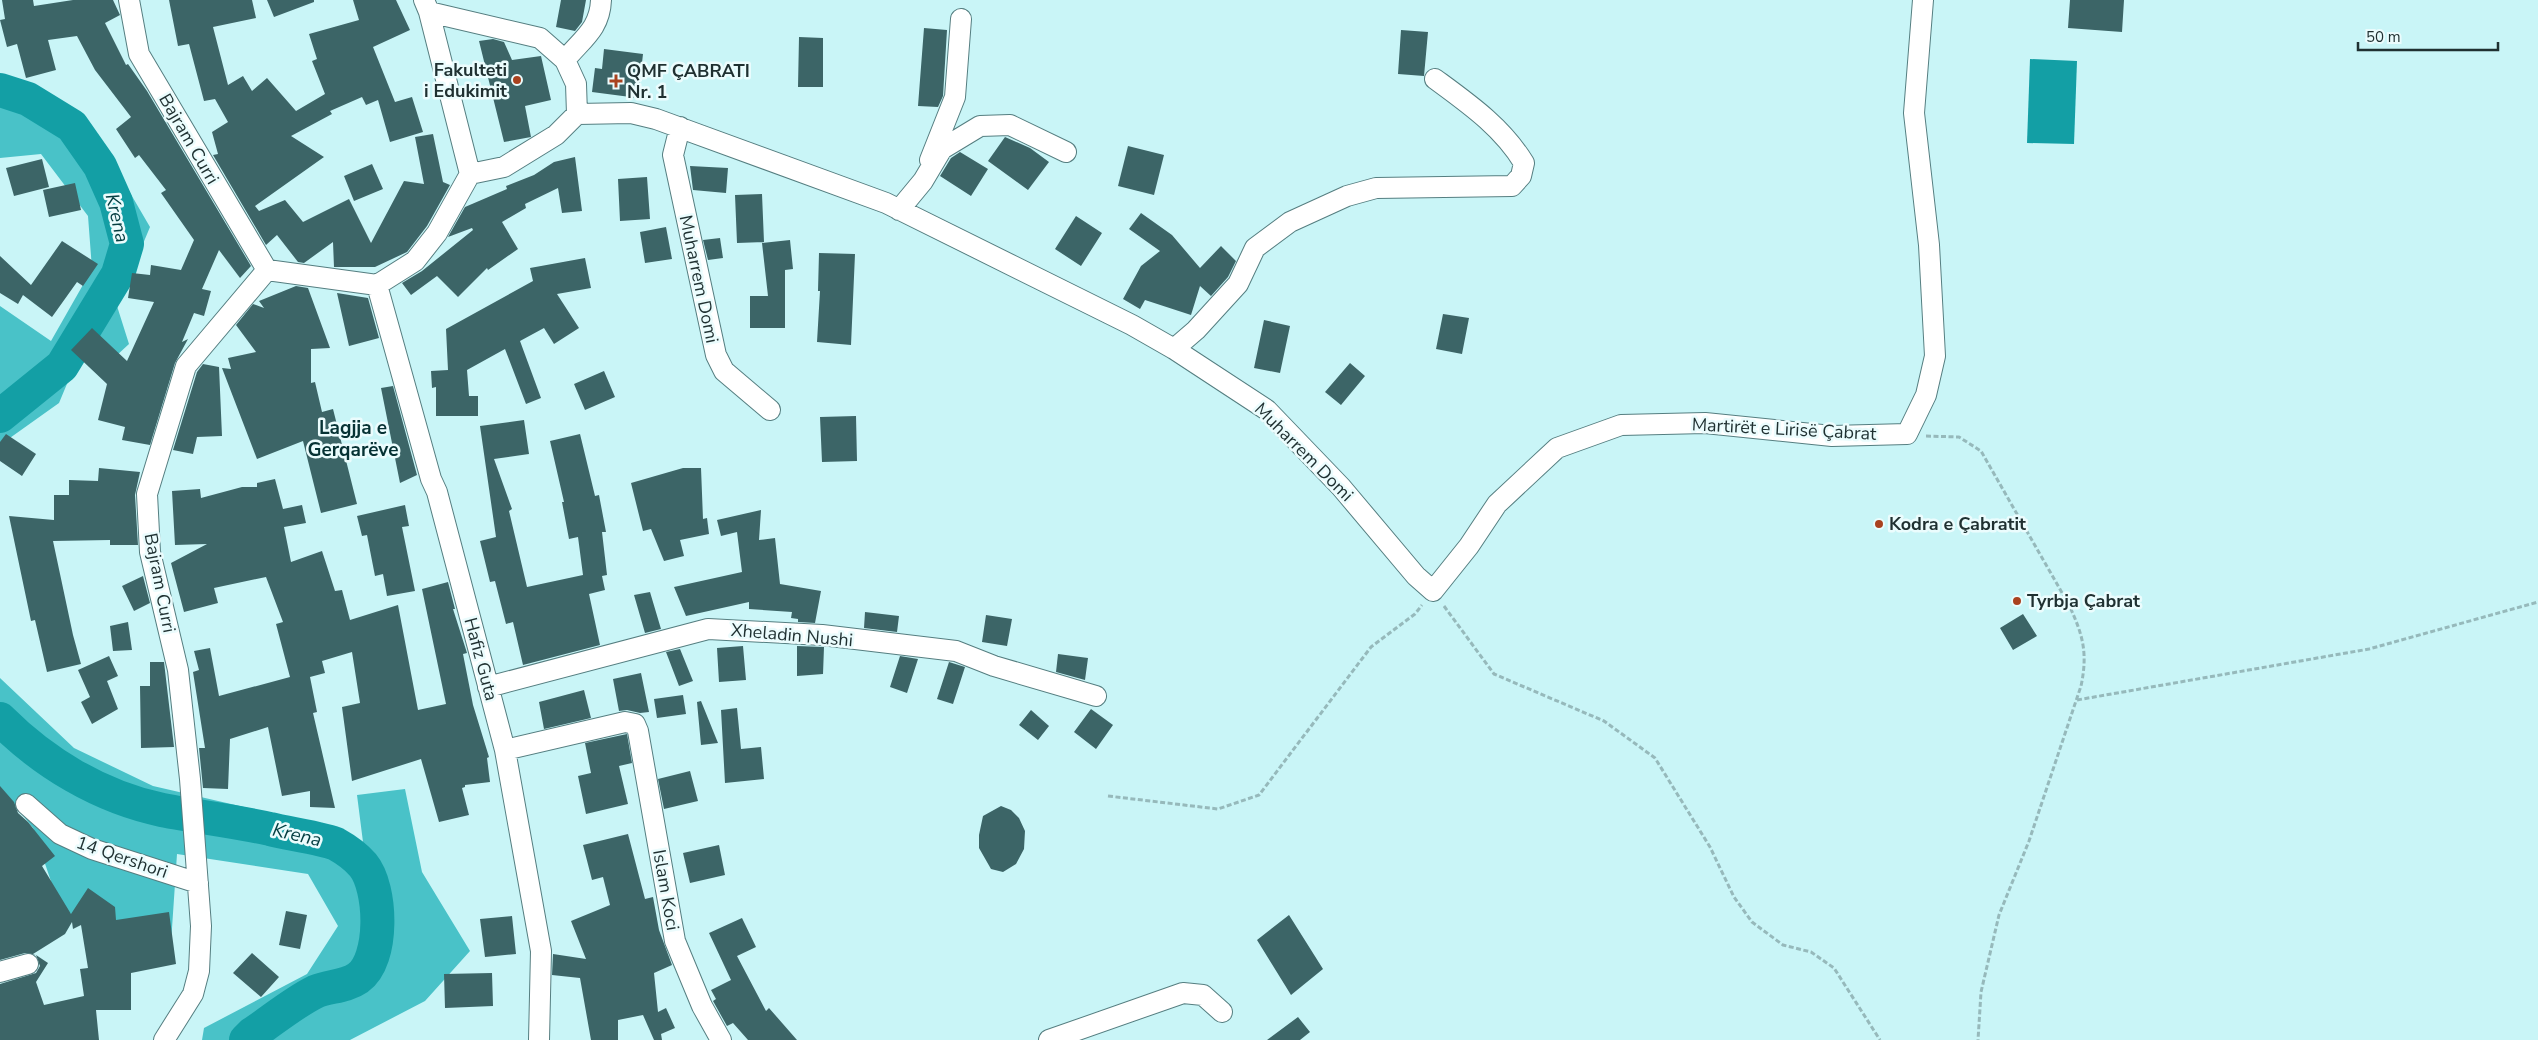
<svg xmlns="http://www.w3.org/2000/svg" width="2538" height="1040" font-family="'Nunito Sans',sans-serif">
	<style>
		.forest { fill: #49c2c8 }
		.water { fill: #139fa5 }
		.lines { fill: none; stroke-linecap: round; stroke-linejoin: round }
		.river { stroke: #139fa5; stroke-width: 34 }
		.building { fill: #3c6567 }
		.minor-casing { stroke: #557e80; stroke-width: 22 }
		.path { stroke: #96b9bb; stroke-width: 3; stroke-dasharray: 5 2.5; stroke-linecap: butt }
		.minor { stroke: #fff; stroke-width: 20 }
		.poi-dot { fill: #a9421f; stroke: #ebfcfd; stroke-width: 2 }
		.labels { text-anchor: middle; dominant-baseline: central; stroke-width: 5; stroke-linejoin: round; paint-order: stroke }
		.poi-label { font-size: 18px; font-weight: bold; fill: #1f3031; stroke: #ebfcfd; text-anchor: start }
		.street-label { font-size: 18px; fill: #1f3031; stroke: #ebfcfd }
		.water-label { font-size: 19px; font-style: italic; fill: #033d40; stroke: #ebfcfd }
		.neighbourhood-label { font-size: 19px; font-weight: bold; fill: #063234; stroke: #ebfcfd }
	</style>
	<rect width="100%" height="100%" fill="#c9f5f7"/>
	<path class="forest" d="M0 80 44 92 101 143 150 227 117 306 129 344 116 356 91 343 69 379 59 403 0 445V306L51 341 92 269 88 216 41 154 0 158Z
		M0 678 74 748 153 786 257 810 363 842 357 795 405 789 422 872 470 951 425 1001 350 1040H202L204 1028 307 974 338 926 308 874 177 854 171 943 61 911 33 828 0 787Z"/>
	<path class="water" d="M2030 59 2077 61 2074 144 2027 143Z"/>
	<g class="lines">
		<path class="river" d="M0 90 28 99 72 126 100 166 116 202 127 244 118 274 62 366 0 416
			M0 719C44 763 100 797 162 810 198 817 234 821 270 829 285 833 326 839 336 844 345 849 357 858 363 865 382 888 384 960 358 978 345 987 329 986 315 992 293 1003 273 1020 252 1034L246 1040"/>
	</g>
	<path class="building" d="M2 0H33L34 6 73 0H113L120 15 105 23 126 65 128 64 147 91 251 266 240 278 219 250 202 289 211 291 204 316 194 313 182 342 188 339 175 363 150 445 122 440 125 427 98 420 107 384 71 350 92 328 127 361 154 302 128 298 132 273 150 275 151 265 181 270 194 240 161 193 166 190 139 155 135 158 116 129 131 117 95 70 77 36 48 40 56 70 26 78 17 44 7 47 0 20 5 19Z
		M169 0H252L256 18 213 27 228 85 243 76 252 91 267 78 296 111 325 94 312 61 317 59 309 34 359 20 353 0H396L410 30 373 47 395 102 412 97 423 132 390 142 378 100 366 105 362 97 330 111 332 114 291 136 324 157 255 206 259 211 285 200 303 222 349 199 371 243 404 181 424 184 415 137 433 134 443 182 450 185 427 226 407 252 375 267H334L333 242 304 263 298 262 277 235 266 245 213 155 218 154 212 132 228 122 215 99 204 101 189 44 178 46Z
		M267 0H314V2L274 17Z
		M561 0H586L582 22 575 31 556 27Z
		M2070 0H2124L2122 32 2068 28Z
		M924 28 947 30 943 96 938 107 918 106Z
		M1401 30 1428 32 1424 76 1398 74Z
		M799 37 823 38V87H798Z
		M493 39 504 42 512 60 541 56 551 100 525 106 531 137 504 142 479 41Z
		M604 49 643 54 638 98 592 92 595 68 602 69Z
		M1005 137 1030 148 1049 162 1028 190 988 161Z
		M1128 146 1164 155 1154 195 1118 186Z
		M960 152 988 169 971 196 940 176 951 158Z
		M575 157 582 211 562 213 558 188 525 204 526 208 502 222 518 249 488 270 487 268 458 297 437 276 411 295 402 283 422 271 473 230 472 228 448 237 465 207 507 189 506 186 534 175 554 162Z
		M42 159 49 187 14 196 6 168Z
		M372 164 383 189 354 201 344 176Z
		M690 166 728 168 726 193 693 190Z
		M647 177 650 219 620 221 618 179Z
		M75 183 81 210 49 217 43 190Z
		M762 194 764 242 737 243 735 195Z
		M1141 213 1172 235 1200 268 1221 246 1236 261 1228 277 1211 296 1200 286 1191 315 1145 300 1140 309 1123 299 1141 266 1160 251 1129 229Z
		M1076 216 1102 233 1081 266 1055 249Z
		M666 227 672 259 645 263 640 232Z
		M720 238 723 258 708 260 703 240Z
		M790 240 793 269 785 270V328H750V296H768L762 243Z
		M62 241 98 264 83 286 77 282 52 317 23 295 18 304 0 293V256L31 285Z
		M819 253 855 254 851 345 817 342 820 291H818Z
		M585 258 591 288 557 294 579 328 554 344 544 328 520 341 541 398 526 404 505 349 467 370 469 396H478V416H436V387L432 388 431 371 448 370 446 329 533 281 530 268Z
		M296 286 308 288 330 348 311 349V383L315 382 322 412 333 409 357 504 321 513 303 441 257 459 222 368 231 369 228 358 256 352 236 325 253 304 264 308 259 301Z
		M337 293 368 298 379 338 349 346Z
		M1443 314 1469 318 1462 354 1436 349Z
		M1264 320 1290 326 1280 373 1254 368Z
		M1350 363 1365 376 1341 405 1325 392Z
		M203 364 219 367 222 436 197 437 193 454 173 450 197 372Z
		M604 371 615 397 585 410 574 384Z
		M393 386 417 475 400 483 381 388Z
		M856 416 857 461 822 462 820 417Z
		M524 420 529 454 494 459 512 509 509 511 527 587 583 575 578 537 569 539 562 502H564L550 441 580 434 595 496 599 495 606 532H602L607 575 602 576 605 590 589 594 600 645 523 665 513 622 506 624 495 581 490 582 480 541 496 537 480 426Z
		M6 434 36 454 22 476 0 461V442Z
		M99 468 140 472 135 495 138 545H110V540L53 541 73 635 81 664 47 672 35 620 31 621 9 516 54 520V495H69V480L98 481Z
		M683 468H701L703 519 707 518 709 534 680 540 684 556 664 561 651 529 643 531 631 483Z
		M275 479 283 509 302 505 306 523 284 527 291 562 322 551 335 591 342 590 350 620 398 605 418 710 446 704 422 589 448 582 455 609H453L467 653 463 654 473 705 489 757 487 758 490 782 465 785V787L462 788 469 815 439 822 421 759 352 781 342 707 360 703 352 652 322 661 325 673 310 677 317 712 313 713 335 808 310 807V791L282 796 268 727 230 739 228 789 203 788 199 748H205L193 672 199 670 194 651 210 648 219 696 290 677 276 624 283 622 266 577 214 588 218 603 184 612 171 563 207 544 175 545 172 491 200 489 201 498 242 487H257V483Z
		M405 505 409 526 402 527 415 591 387 596 383 574 375 576 367 535 362 536 357 516Z
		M761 510 759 540 775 538 780 584 821 591 815 623 798 622V619L791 618 792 612 749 609V602L686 616 674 587 742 572 737 532 721 536 717 520Z
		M143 576 150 603 134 611 122 586Z
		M650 592 661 629 645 633 634 595Z
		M865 612 899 616 897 632 864 628Z
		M2023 614 2037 636 2013 650 2000 628Z
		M986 615 1012 619 1007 646 982 642Z
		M128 622 132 650 113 651 110 626Z
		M743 646 746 680 719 682 717 648Z
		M797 646 824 647 823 674 797 676Z
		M680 649 693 681 679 686 666 652Z
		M1058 654 1088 658 1085 680 1056 672Z
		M109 656 118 676 107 681 118 709 92 724 81 702 90 697 78 670Z
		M900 656 918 659 907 693 890 687Z
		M150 662H164L174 747 141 748 140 686H150Z
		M949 662 965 667 953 704 937 699Z
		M641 673 649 712 640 713 627 710 619 711 613 679Z
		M584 690 591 718 544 729 539 702Z
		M683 695 686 714 657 718 654 699Z
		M701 701 718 743 701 745 697 702Z
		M737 708 741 749 761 747 764 779 725 783 721 710Z
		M1091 709 1113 725 1096 749 1074 732Z
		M1031 710 1049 726 1038 740 1019 725Z
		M627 734 632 763 619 766 628 804 586 814 578 776 591 773 585 743Z
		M690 771 698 801 664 809 658 779Z
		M0 786 14 802 18 813 28 822 55 856 42 866 71 914 88 888 115 907 116 920 169 912 176 964 131 973V1010H96L99 1040H0V984L36 973 40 966 36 955 48 963 36 982 44 1005 84 996 80 969 88 968 81 925 73 929 72 922 65 934 33 954 36 955 25 953 0 960Z
		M1001 806 1011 810 1019 818 1025 831 1024 849 1016 864 1003 872 991 869 979 848V835L983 816Z
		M628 834 645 899 653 897 659 930 672 965 654 973 658 1012 666 1008 675 1028 661 1034 662 1040H654L643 1015 618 1020V1040H591L580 978 552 975 553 954 586 959 571 921 610 905 603 877 592 880 583 845Z
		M719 845 725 875 690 883 683 853Z
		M286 911 307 915 300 949 279 945Z
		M1289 915 1323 969 1291 995 1257 940Z
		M512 916 516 954 485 957 480 919Z
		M742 918 756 947 737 956 766 1011 769 1008 797 1040H748L733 1023 727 1026 713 1001 716 999 711 990 731 980 709 933Z
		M252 953 279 977 261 997 233 973Z
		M492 973 493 1006 445 1008 444 974Z
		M1298 1017 1310 1032 1300 1040H1267Z"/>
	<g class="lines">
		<defs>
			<path id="minor" d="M129 0 139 54 267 270 377 285
				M424 0 429 12 540 38 565 60 576 84 577 114
				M429 12 470 174
				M565 60C582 39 600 29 601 0
				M680 127 673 155 716 355 724 371 770 410
				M930 160 955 97 961 19
				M470 174 504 167 556 135 577 114 631 113 656 119 886 203 1132 325 1174 349 1267 410 1341 487 1416 576 1433 591 1469 546 1497 504 1557 448 1621 425 1705 423 1832 436 1907 434 1926 395 1935 356 1929 245 1914 113 1923 0
				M899 210 923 181 942 149 980 126 1010 125 1066 152
				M377 285 431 479 437 492 505 750 541 951 539 1040
				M377 285 415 261 437 233 470 174
				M1174 349 1196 330 1238 284 1255 248 1290 222 1347 196 1376 188 1512 186 1521 176 1524 163C1502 127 1469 104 1435 79
				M488 687 708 629 822 635 956 651 994 666 1096 696
				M505 750 625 722 635 724 638 731 675 941 702 1006 721 1040
				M26 804 60 834 92 849 198 883
				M0 972 28 964
				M164 1040 193 994 199 971 201 926 190 779 178 670 150 552 147 494 186 366 267 270
				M1049 1040 1183 993 1203 995 1222 1012"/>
		</defs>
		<use href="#minor" class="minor-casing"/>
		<path class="path" d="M1926 436 1959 437 1981 451 2069 605C2083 635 2088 653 2081 686L2029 841 1999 915 1981 992 1978 1040
			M1444 606 1494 674 1604 721 1655 758 1710 847 1734 897 1752 922 1783 945 1811 952 1834 968 1880 1040
			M2077 700 2369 649 2538 602
			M1108 796 1218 809 1259 795 1371 647 1415 614 1422 605"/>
		<use href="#minor" class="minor"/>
	</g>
	<g class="poi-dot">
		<circle cx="517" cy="80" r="5"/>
		<path d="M613.5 73.5h5v5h5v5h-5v5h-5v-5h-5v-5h5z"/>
		<circle cx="1879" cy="524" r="5"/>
		<circle cx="2017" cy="601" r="5"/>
	</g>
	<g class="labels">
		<g class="poi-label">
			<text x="507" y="70" text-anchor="end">Fakulteti<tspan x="507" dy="21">i Edukimit</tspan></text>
			<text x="627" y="71">QMF ÇABRATI<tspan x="627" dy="21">Nr. 1</tspan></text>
			<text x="1889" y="524">Kodra e Çabratit</text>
			<text x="2027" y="601">Tyrbja Çabrat</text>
		</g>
		<g class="street-label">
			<text transform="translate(189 139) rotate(60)">Bajram Curri</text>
			<text transform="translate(699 279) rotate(78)">Muharrem Domi</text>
			<text transform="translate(1784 429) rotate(3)">Martirët e Lirisë Çabrat</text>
			<text transform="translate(1304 452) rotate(45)">Muharrem Domi</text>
			<text transform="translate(160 583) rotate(79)">Bajram Curri</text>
			<text transform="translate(792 635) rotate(5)">Xheladin Nushi</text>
			<text transform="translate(481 659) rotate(75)">Hafiz Guta</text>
			<text transform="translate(122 857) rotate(19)">14 Qershori</text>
			<text transform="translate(666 890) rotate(80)">Islam Koci</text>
		</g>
		<g class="water-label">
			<text transform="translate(117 218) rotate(77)">Krena</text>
			<text transform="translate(297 835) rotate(13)">Krena</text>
		</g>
		<g class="neighbourhood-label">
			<text x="353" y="428">Lagjja e<tspan x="353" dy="22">Gerqarëve</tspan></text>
		</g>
	</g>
	<path d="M2358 42v8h140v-8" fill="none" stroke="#1f3031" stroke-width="2.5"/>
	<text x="2366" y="42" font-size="15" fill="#1f3031" stroke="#ebfcfd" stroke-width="4" paint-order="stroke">50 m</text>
</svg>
